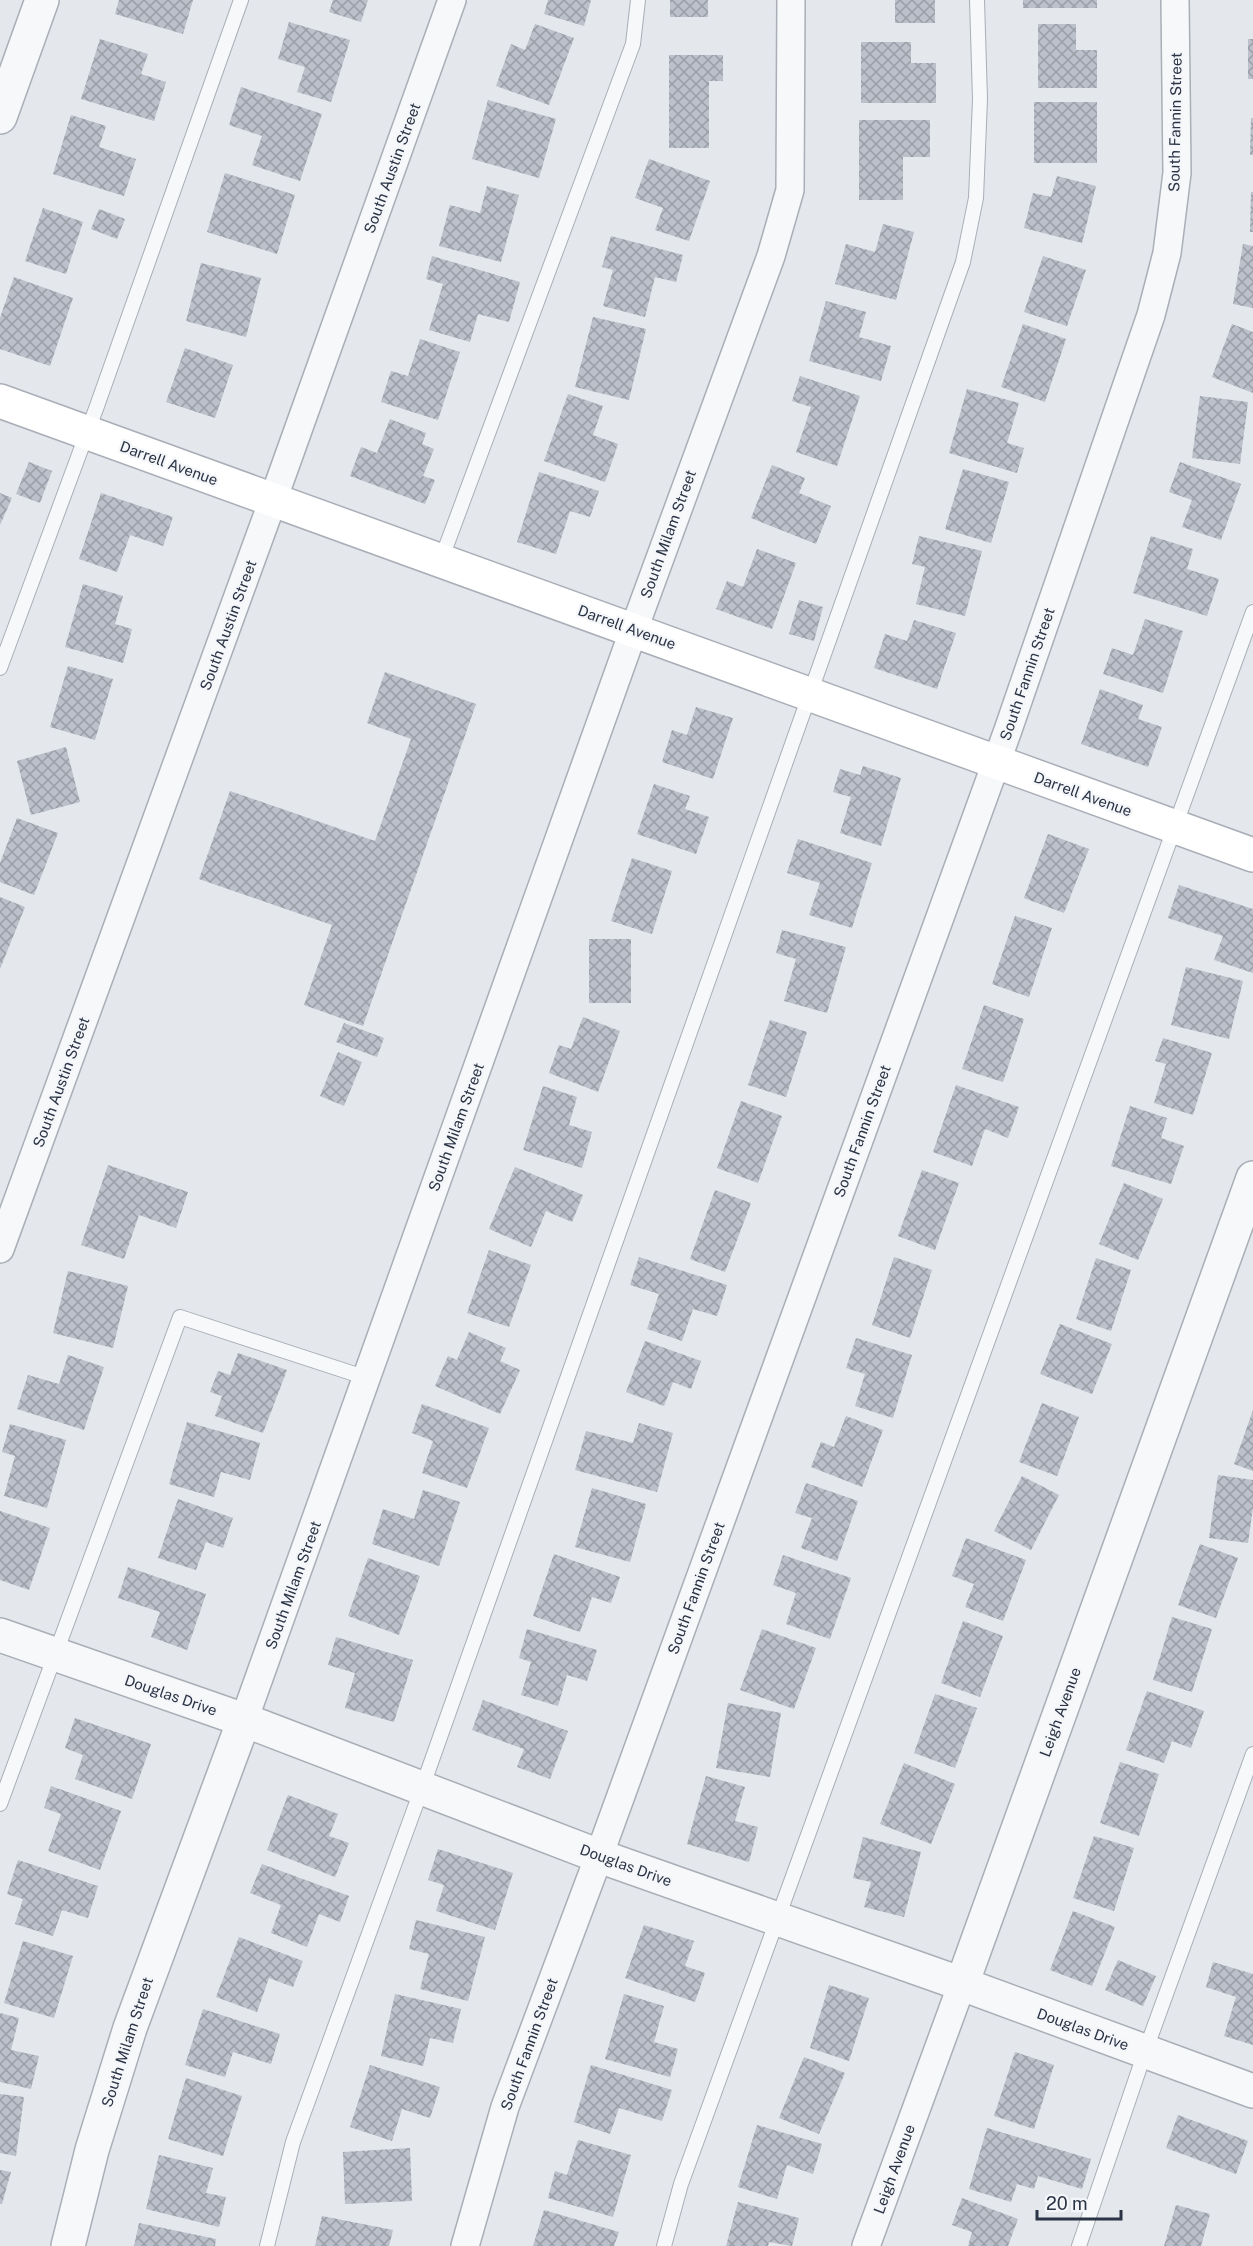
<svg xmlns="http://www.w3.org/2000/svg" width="1253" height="2246" font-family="'Public Sans',sans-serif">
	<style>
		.building { fill: url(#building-cross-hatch) }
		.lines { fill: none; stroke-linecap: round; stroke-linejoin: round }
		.service-casing { stroke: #a9aeb7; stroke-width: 16 }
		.minor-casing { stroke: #a9aeb7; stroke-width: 30 }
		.tertiary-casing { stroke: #a9aeb7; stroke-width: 36 }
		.secondary-casing { stroke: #a9aeb7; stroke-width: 36 }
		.service { stroke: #f7f8fa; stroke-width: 14 }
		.minor { stroke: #f7f8fa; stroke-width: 27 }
		.tertiary { stroke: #f7f8fa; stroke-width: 33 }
		.secondary { stroke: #fff; stroke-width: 33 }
		.labels { text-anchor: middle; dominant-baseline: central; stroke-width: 4.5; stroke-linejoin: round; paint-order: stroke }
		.street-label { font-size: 15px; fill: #2b3445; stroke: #f4f6f9 }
	</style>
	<defs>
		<pattern id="building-cross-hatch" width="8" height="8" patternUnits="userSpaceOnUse" patternTransform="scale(1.5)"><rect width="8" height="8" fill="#bbc0ca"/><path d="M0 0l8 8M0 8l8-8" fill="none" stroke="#989da6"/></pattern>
	</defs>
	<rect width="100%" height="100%" fill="#e4e7ec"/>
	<path class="building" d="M119 0H193L183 34 115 14Z
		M333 0H368L361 22 329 12Z
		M548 0H591L584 26 544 14Z
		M670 0H708V17H670Z
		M895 0H935V23H895Z
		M1023 0H1097V8H1023Z
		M289 22 350 40 331 102 297 92 305 67 278 59Z
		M535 24 574 38 549 105 496 86 511 44 525 50Z
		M1038 24H1076V50H1097V88H1038Z
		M100 39 148 54 141 74 166 82 154 121 81 99Z
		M1248 39H1253V79H1248Z
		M861 42H911V63H936V103H861Z
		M669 55H723V81H709V148H669Z
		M241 87 322 114 300 181 252 165 262 136 229 125Z
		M488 100 556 119 539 178 472 159Z
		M1034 102H1097V163H1034Z
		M71 115 106 126 99 147 136 159 124 196 53 174Z
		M1251 118H1253V155H1250Z
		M859 120H930V157H903V200H859Z
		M649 159 710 181 689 241 655 230 663 208 635 198Z
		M225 173 295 195 277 254 207 232Z
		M1057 176 1096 186 1082 243 1024 228 1033 193 1051 197Z
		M487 186 519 195 501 262 439 246 450 205 480 213Z
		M1251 192H1253V232H1250Z
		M43 208 83 222 66 274 25 261Z
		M99 209 125 219 117 239 91 229Z
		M883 224 914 232 896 300 835 284 846 244 875 252Z
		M611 236 683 255 676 282 655 277 645 317 603 306 613 270 602 267Z
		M1243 244 1253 246V308L1233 304Z
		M432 256 520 282 509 322 478 314 470 342 429 330 443 284 426 279Z
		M1043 256 1086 270 1067 326 1024 312Z
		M201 263 261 278 246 337 186 321Z
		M14 277 73 298 50 366 0 349V318Z
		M826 301 866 312 859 337 891 346 881 381 809 361Z
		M593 317 646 329 629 400 575 387Z
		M1023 324 1066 339 1045 402 1001 387Z
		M1232 324 1253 332V393L1212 377Z
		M420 339 460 352 438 420 381 402 391 371 408 376Z
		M185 348 233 365 215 418 166 402Z
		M800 376 860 396 837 466 796 452 811 407 792 401Z
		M967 389 1019 403 1007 443 1024 448 1017 473 949 453Z
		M568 394 603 406 593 435 618 444 605 482 544 461Z
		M1200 396 1248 402 1240 464 1192 458Z
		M390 419 426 433 422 444 434 449 423 476 435 480 425 504 350 476 361 447 377 453Z
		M29 462 52 471 40 503 16 494Z
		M1180 462 1241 484 1221 540 1182 527 1192 500 1169 492Z
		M772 465 805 478 799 493 831 506 816 544 751 518Z
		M963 469 1009 482 991 543 945 529Z
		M539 472 599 491 590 517 570 511 556 554 517 542Z
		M0 493 12 498 0 525Z
		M101 493 173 517 163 546 130 535 117 572 79 559Z
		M919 536 982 551 965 616 916 604 925 567 912 564Z
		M1151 536 1193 549 1187 569 1219 579 1207 616 1133 593Z
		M757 549 796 563 772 629 716 609 727 581 743 587Z
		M83 584 123 596 115 624 132 629 123 663 65 647Z
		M799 600 823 607 814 641 789 634Z
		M1145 619 1183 631 1163 693 1103 674 1112 648 1133 655Z
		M914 620 956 633 937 689 874 668 885 634 907 641Z
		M68 666 113 679 95 740 50 727Z
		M385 672 476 704 363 1026 304 1005 332 925 199 879 230 791 375 841 411 739 367 723Z
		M1100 689 1143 705 1138 719 1162 727 1148 767 1081 744Z
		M696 707 733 718 713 779 662 762 672 730 687 735Z
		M66 747 80 802 31 815 17 761Z
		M863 766 901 778 881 846 840 833 851 797 833 792 840 769 860 775Z
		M654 784 690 796 685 809 709 817 696 854 637 834Z
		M17 818 58 833 34 895 0 882V863Z
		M1048 834 1089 849 1064 913 1024 898Z
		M798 839 872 863 852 928 809 915 820 883 787 873Z
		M632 858 672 871 652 934 611 921Z
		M1179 885 1253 909V973L1214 960 1223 936 1168 918Z
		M0 897 25 907 0 969Z
		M1015 916 1052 928 1029 997 992 984Z
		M782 930 846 947 827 1013 784 1001 796 959 776 953Z
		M589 939H631V1003H589Z
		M1186 967 1243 981 1229 1039 1171 1025Z
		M984 1005 1024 1019 1003 1082 962 1069Z
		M583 1017 620 1031 598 1092 549 1073 559 1045 571 1049Z
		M770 1020 807 1032 786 1097 748 1085Z
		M344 1023 384 1038 377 1057 336 1042Z
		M1163 1038 1212 1053 1193 1115 1154 1103 1166 1064 1155 1061Z
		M338 1052 362 1062 344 1106 320 1096Z
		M956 1085 1019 1107 1008 1138 985 1129 972 1166 933 1152Z
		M543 1086 577 1097 569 1125 592 1132 582 1168 523 1150Z
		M741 1101 782 1116 758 1183 717 1168Z
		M1130 1106 1167 1118 1161 1138 1184 1146 1171 1184 1111 1166Z
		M108 1165 188 1192 176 1228 139 1215 124 1259 81 1245Z
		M515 1167 583 1195 572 1222 546 1211 531 1247 489 1229Z
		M922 1170 959 1183 935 1250 898 1236Z
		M1124 1183 1163 1199 1138 1260 1099 1244Z
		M715 1190 751 1203 725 1272 690 1259Z
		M489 1250 531 1265 509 1327 467 1313Z
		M639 1257 727 1285 717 1316 693 1309 682 1341 647 1329 659 1294 630 1285Z
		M894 1257 932 1270 910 1338 872 1325Z
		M1096 1258 1131 1270 1111 1331 1076 1319Z
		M68 1271 128 1286 113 1348 53 1333Z
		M1060 1324 1112 1344 1092 1394 1040 1374Z
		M469 1332 506 1348 500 1361 520 1370 500 1414 435 1386 448 1356 457 1360Z
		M856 1338 912 1355 893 1418 855 1406 865 1374 846 1368Z
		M645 1341 701 1361 691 1389 673 1382 664 1406 626 1392Z
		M238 1353 287 1370 263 1433 215 1416 222 1396 210 1392 218 1371 230 1375Z
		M68 1355 104 1367 84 1430 17 1409 28 1375 59 1384Z
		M1042 1403 1079 1417 1057 1476 1019 1462Z
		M422 1404 489 1428 467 1488 422 1473 433 1441 412 1433Z
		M1253 1410V1471L1234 1464Z
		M846 1416 883 1430 862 1487 811 1467 821 1442 834 1447Z
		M187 1422 260 1443 250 1480 221 1472 214 1497 169 1484Z
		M639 1423 673 1433 657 1492 575 1470 586 1431 633 1443Z
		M10 1424 66 1440 47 1508 4 1496 15 1456 2 1452Z
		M1218 1475 1253 1480V1508L1248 1543 1209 1538Z
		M1022 1476 1059 1495 1031 1550 994 1531Z
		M806 1483 858 1501 837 1561 801 1548 812 1518 795 1513Z
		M592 1488 646 1504 630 1562 575 1547Z
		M423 1490 460 1502 439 1566 372 1544 383 1509 414 1519Z
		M178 1499 233 1518 223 1548 206 1542 196 1570 158 1558Z
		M0 1511 50 1528 29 1590 0 1580Z
		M966 1538 1026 1560 1003 1621 965 1607 974 1584 952 1576Z
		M1200 1544 1238 1558 1216 1618 1178 1605Z
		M554 1554 620 1577 611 1603 592 1597 580 1632 533 1616Z
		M783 1555 851 1578 830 1639 786 1624 796 1593 773 1585Z
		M368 1558 420 1576 399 1635 348 1616Z
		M128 1567 206 1594 187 1650 151 1637 160 1612 118 1598Z
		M1172 1617 1212 1629 1192 1692 1153 1680Z
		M963 1621 1003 1636 980 1697 941 1683Z
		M527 1629 597 1650 587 1681 567 1675 558 1706 521 1695 531 1662 519 1658Z
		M762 1629 816 1648 794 1709 740 1690Z
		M336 1637 413 1660 394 1722 345 1708 355 1673 328 1665Z
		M1147 1691 1204 1711 1191 1748 1172 1741 1164 1763 1126 1750Z
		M935 1694 977 1708 955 1768 914 1753Z
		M483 1700 568 1731 550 1779 517 1767 524 1749 472 1730Z
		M728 1703 781 1713 770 1777 716 1768Z
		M75 1718 151 1744 132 1799 75 1779 83 1755 65 1748Z
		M1120 1762 1159 1774 1139 1836 1100 1823Z
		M904 1763 955 1784 931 1844 880 1824Z
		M706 1776 745 1787 735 1821 758 1827 749 1862 687 1844Z
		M51 1786 121 1811 100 1870 48 1851 61 1814 44 1808Z
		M288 1795 338 1814 329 1836 349 1843 335 1877 267 1850Z
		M1094 1836 1134 1848 1114 1911 1073 1898Z
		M863 1837 921 1852 904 1917 864 1907 871 1882 853 1878Z
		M438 1849 513 1873 495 1930 436 1911 444 1885 428 1880Z
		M18 1860 98 1886 88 1918 62 1910 53 1936 15 1924 23 1899 7 1894Z
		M262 1864 349 1896 340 1922 319 1914 307 1947 271 1933 281 1905 250 1893Z
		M1073 1911 1115 1927 1092 1986 1050 1970Z
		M416 1920 485 1937 468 2001 420 1989 429 1954 409 1949Z
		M644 1925 694 1941 685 1966 705 1973 695 2002 625 1978Z
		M239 1937 303 1961 293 1987 269 1978 257 2012 216 1997Z
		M23 1941 73 1956 54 2018 4 2003Z
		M1118 1960 1156 1976 1143 2006 1105 1990Z
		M1213 1962 1253 1974V2045L1224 2036 1236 1997 1206 1987Z
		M829 1985 869 1998 849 2061 810 2048Z
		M395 1994 461 2009 453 2043 430 2038 423 2066 381 2056Z
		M624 1994 664 2006 654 2042 678 2049 670 2077 605 2059Z
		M203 2009 280 2034 271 2064 233 2052 225 2077 185 2065Z
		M0 2013 19 2018 11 2050 39 2056 31 2089 0 2082Z
		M1015 2052 1054 2065 1034 2129 994 2116Z
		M804 2057 845 2073 819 2134 779 2118Z
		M370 2065 440 2087 430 2118 402 2109 392 2141 350 2127Z
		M591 2065 672 2090 662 2121 619 2108 610 2134 574 2122Z
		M186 2078 242 2096 223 2156 168 2139Z
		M0 2094 24 2097 16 2156 0 2153Z
		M1178 2115 1248 2141 1236 2174 1166 2148Z
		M757 2125 822 2144 813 2174 787 2165 777 2199 738 2187Z
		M987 2128 1091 2159 1082 2189 1038 2176 1034 2189 1017 2184 1011 2202 969 2189Z
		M578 2140 631 2155 613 2217 548 2198 555 2171 567 2175Z
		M410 2148 412 2201 345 2204 343 2152Z
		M159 2155 213 2168 206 2193 226 2197 219 2227 146 2209Z
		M0 2170 11 2172 2 2204H0Z
		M962 2198 1018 2219 1008 2246H968L972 2232 952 2225Z
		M738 2202 799 2218 792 2246 769 2242 768 2246H726Z
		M1176 2205 1210 2214 1201 2246H1164Z
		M544 2210 619 2232 614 2246H533Z
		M322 2216 393 2230 389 2246H315Z
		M139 2223 216 2239 215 2246H134Z"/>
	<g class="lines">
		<defs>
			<path id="service" d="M441 560 633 44 638 0
				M0 668 97 406 241 0
				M0 1804 180 1317 367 1378
				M267 2246 293 2142 422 1788 963 262 976 198 980 99 977 0
				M664 2246 681 2184 1253 612
				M1079 2246 1145 2052 1253 1754"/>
			<path id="minor" d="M0 1249 273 500 452 0
				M244 1720 634 629 771 256 790 190 791 0
				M465 2246 505 2107 599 1856 1008 730 1151 315 1167 253 1177 173 1175 0
				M866 2246 962 1984"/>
			<path id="tertiary" d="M0 117 42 0
				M0 1635 244 1720 599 1856 962 1984 1253 2091
				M962 1984 1253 1178
				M68 2246 92 2150 130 2028 244 1720"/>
			<path id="secondary" d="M0 401 1253 855"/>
		</defs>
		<use href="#service" class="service-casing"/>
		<use href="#minor" class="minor-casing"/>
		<use href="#tertiary" class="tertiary-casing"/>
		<use href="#secondary" class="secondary-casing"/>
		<use href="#service" class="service"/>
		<use href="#minor" class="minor"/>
		<use href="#tertiary" class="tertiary"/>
		<use href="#secondary" class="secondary"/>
	</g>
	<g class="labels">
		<g class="street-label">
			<text transform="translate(1175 122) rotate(-89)">South Fannin Street</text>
			<text transform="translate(392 168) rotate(-70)">South Austin Street</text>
			<text transform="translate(169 463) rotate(20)">Darrell Avenue</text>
			<text transform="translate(668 534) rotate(-70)">South Milam Street</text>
			<text transform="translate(228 625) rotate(-70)">South Austin Street</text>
			<text transform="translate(627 627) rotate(20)">Darrell Avenue</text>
			<text transform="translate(1027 674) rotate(-71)">South Fannin Street</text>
			<text transform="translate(1083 794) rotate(20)">Darrell Avenue</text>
			<text transform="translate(61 1082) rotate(-70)">South Austin Street</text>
			<text transform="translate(456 1127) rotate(-70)">South Milam Street</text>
			<text transform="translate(862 1131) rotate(-70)">South Fannin Street</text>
			<text transform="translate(293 1585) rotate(-70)">South Milam Street</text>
			<text transform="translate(696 1588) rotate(-70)">South Fannin Street</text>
			<text transform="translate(171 1695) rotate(19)">Douglas Drive</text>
			<text transform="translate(1060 1712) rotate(-70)">Leigh Avenue</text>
			<text transform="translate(626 1865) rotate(20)">Douglas Drive</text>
			<text transform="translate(1083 2029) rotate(20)">Douglas Drive</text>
			<text transform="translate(127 2042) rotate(-72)">South Milam Street</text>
			<text transform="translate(529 2044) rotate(-70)">South Fannin Street</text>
			<text transform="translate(894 2169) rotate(-70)">Leigh Avenue</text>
		</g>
	</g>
	<path d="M1037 2210v9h84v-9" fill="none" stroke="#2b3445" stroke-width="3"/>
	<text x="1046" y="2210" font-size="18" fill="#2b3445" stroke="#f4f6f9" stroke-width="4.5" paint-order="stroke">20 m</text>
</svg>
